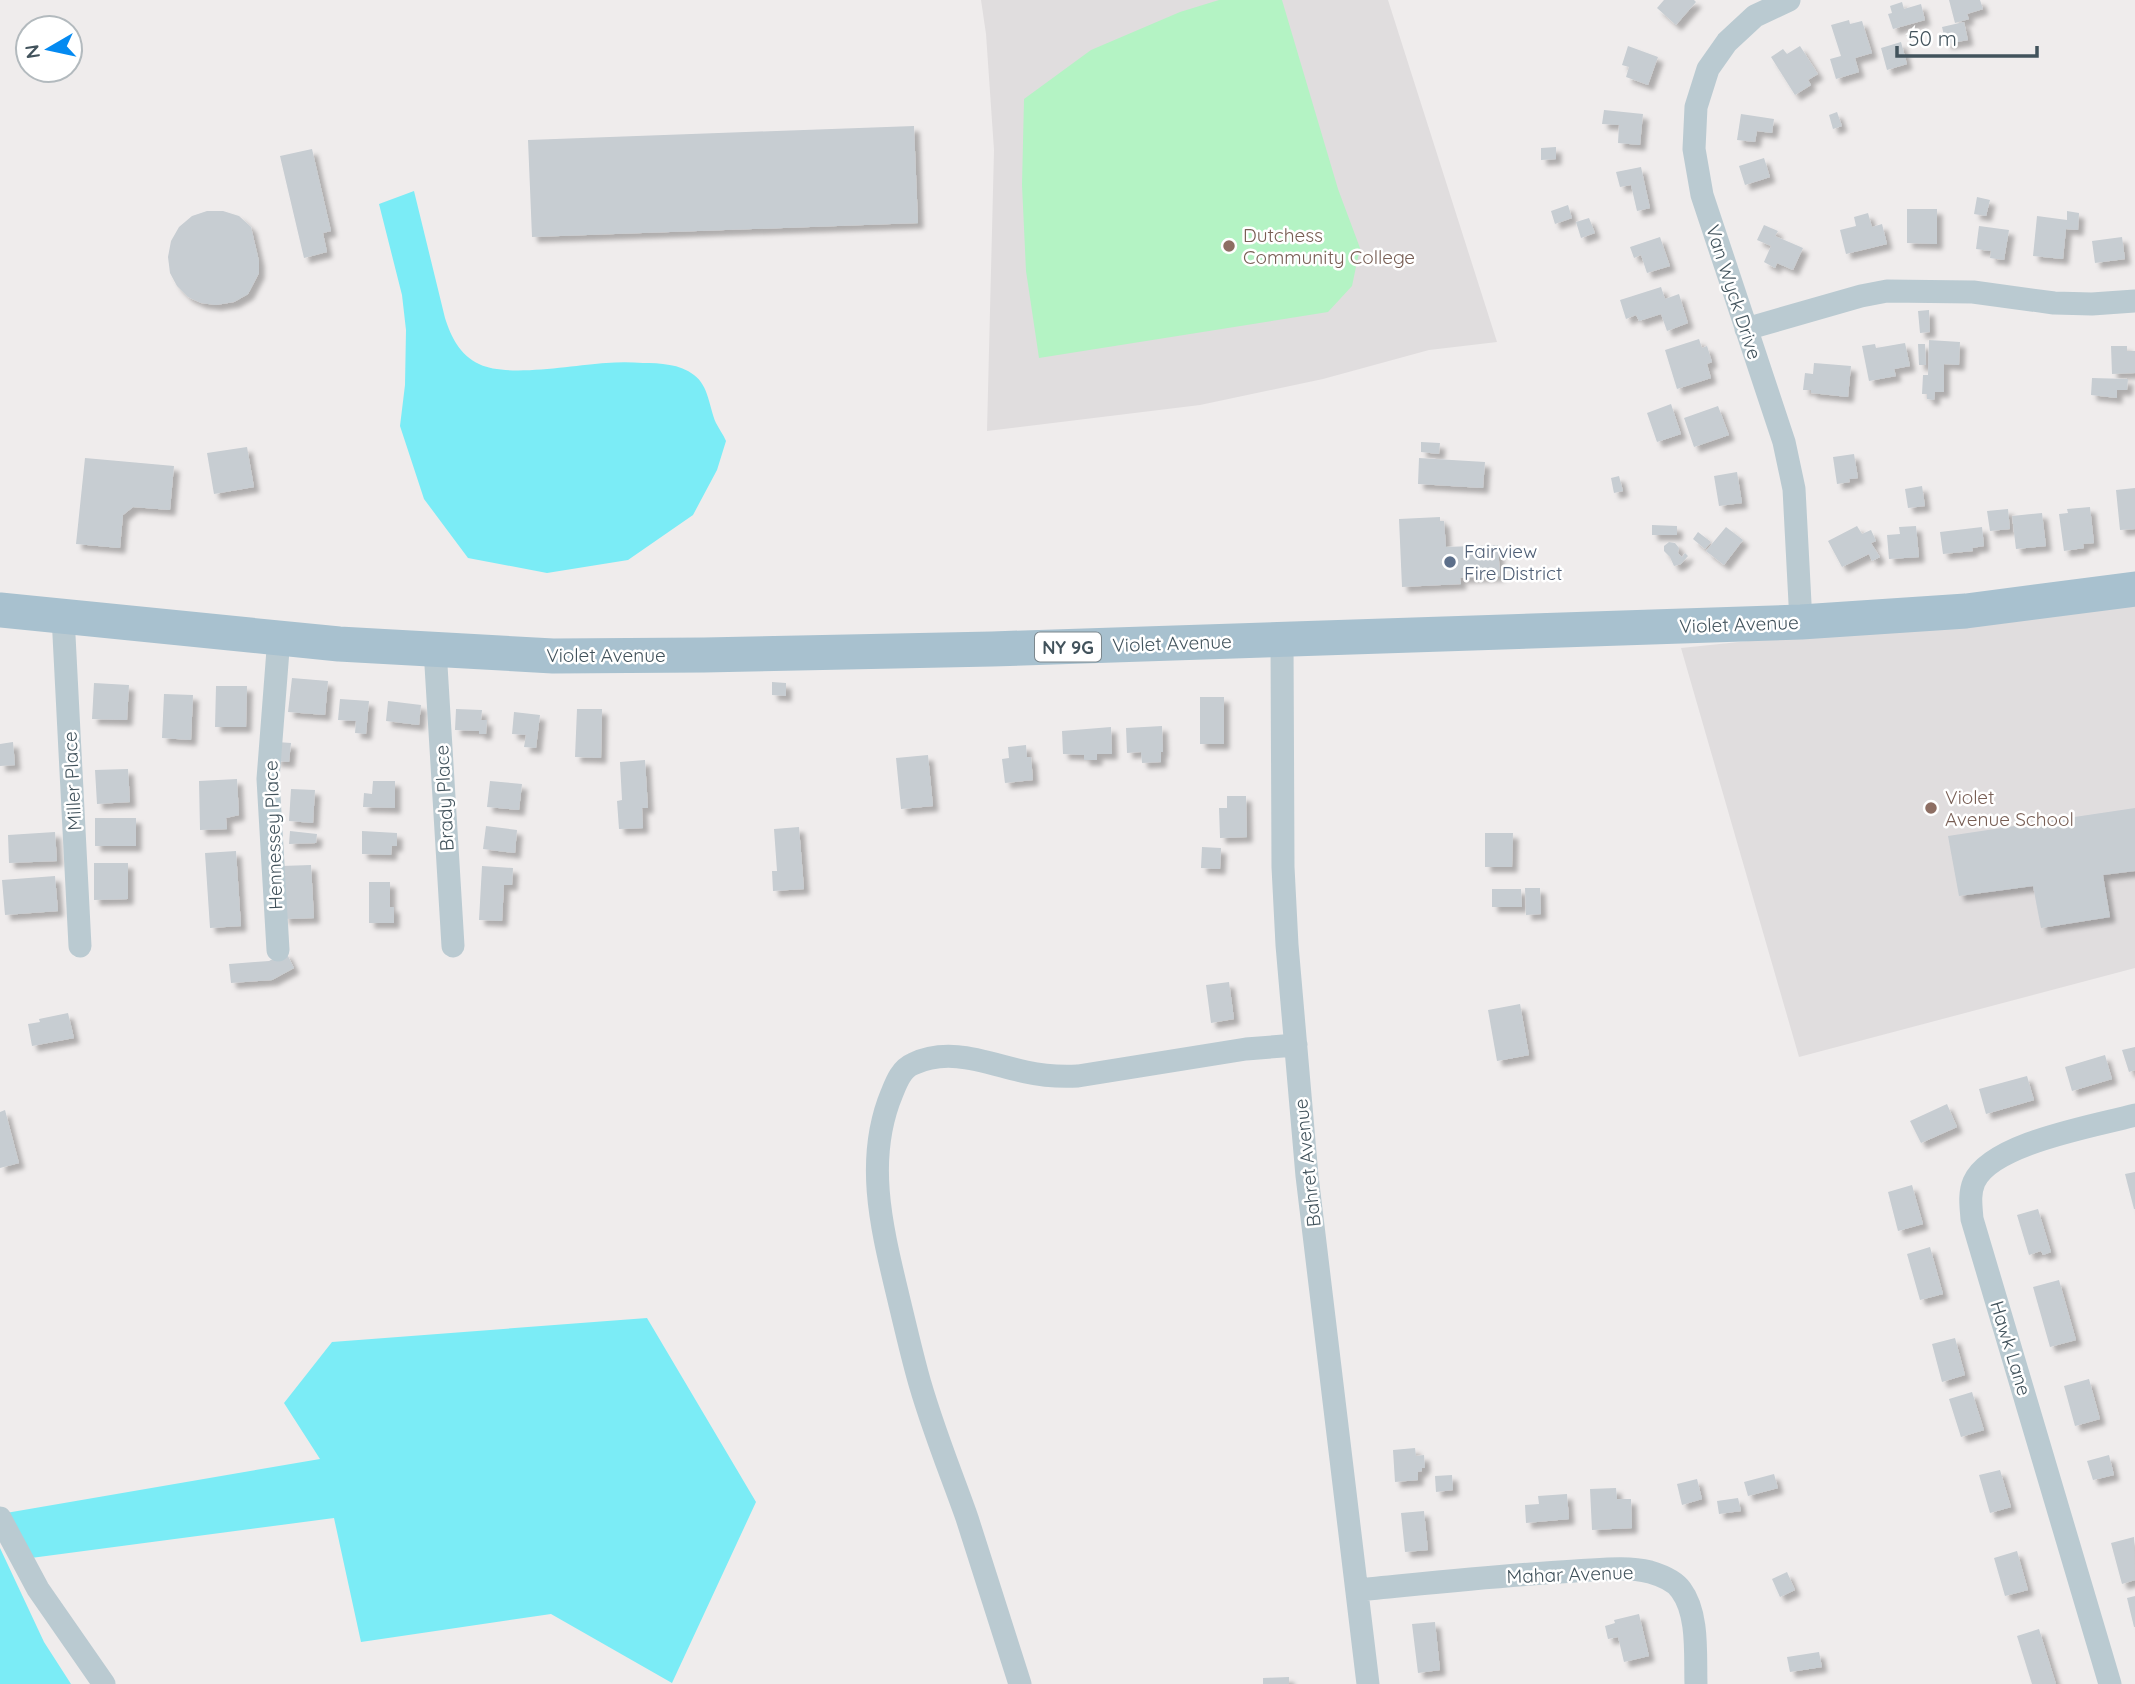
<svg xmlns="http://www.w3.org/2000/svg" width="2135" height="1684" font-family="Quicksand,sans-serif">
	<style>
		.education { fill: #e0ddde }
		.green { fill: #b4f3c4 }
		.water { fill: #7becf6 }
		.building { fill: #c7cdd2; filter: url(#shadow) }
		.lines { fill: none; stroke-linecap: round; stroke-linejoin: round }
		.minor { stroke: #bacad1; stroke-width: 23 }
		.primary { stroke: #a8c1cf; stroke-width: 35 }
		.education-dot { fill: #8d6e63; stroke: #fff; stroke-width: 2.5 }
		.service-dot { fill: #5c6f8a; stroke: #fff; stroke-width: 2.5 }
		.labels { text-anchor: middle; dominant-baseline: central; stroke-width: 5; stroke-linejoin: round; paint-order: stroke }
		.shield { fill: #fff; stroke: #7b878d; stroke-width: 2 }
		.shield-label { font-size: 18px; font-weight: bold; fill: #42535c }
		.education-label { font-size: 19px; fill: #785e54; stroke: #fff; text-anchor: start }
		.street-label { font-size: 19px; fill: #42535c; stroke: #fff }
		.service-label { font-size: 19px; fill: #4e5e75; stroke: #fff; text-anchor: start }
	</style>
	<defs>
		<filter id="shadow"><feDropShadow dx="5.5" dy="5.5" stdDeviation="2" flood-color="#0004"/></filter>
	</defs>
	<rect width="100%" height="100%" fill="#efecec"/>
	<path class="education" d="M981 0H1388L1497 342 1429 350 1323 379 1200 405 987 431 994 150 986 34Z
		M2135 601V968L1799 1057 1681 648Z"/>
	<path class="green" d="M1219 0H1282L1338 189 1360 248 1352 286 1328 312 1039 358 1026 271 1022 185 1024 99 1091 50 1180 12Z"/>
	<path class="water" d="M414 191 445 318C451 337 460 355 479 364 507 378 573 365 606 363 618 362 631 362 643 363 660 363 680 364 694 375 709 386 709 407 716 423 719 429 723 434 726 441L717 470 693 515 628 560 547 573 468 558 424 499 400 426 405 385 406 330 402 295 379 204Z
		M647 1318 756 1502 672 1683 551 1614 361 1642 334 1518 31 1558 6 1513 320 1459 284 1403 332 1342Z
		M0 1548 44 1642 71 1684H0Z"/>
	<path class="building" d="M1664 0H1694L1696 2 1676 25 1657 8Z
		M1949 0H1980L1983 9 1967 14 1969 19 1955 23Z
		M1902 2 1904 9 1921 4 1925 20 1893 29 1888 14 1892 13 1890 6Z
		M1849 20 1850 24 1862 21 1872 53 1855 58 1859 72 1836 79 1830 59 1841 56 1831 25Z
		M1964 22 1968 40 1946 44 1942 27Z
		M1901 42 1907 64 1887 70 1881 48Z
		M1628 46 1658 57 1648 85 1626 77 1629 67 1622 65Z
		M1800 46 1818 74 1808 80 1811 85 1795 95 1771 57 1783 49 1787 54Z
		M1604 110 1643 114 1640 145 1618 143 1619 125 1602 124Z
		M1837 112 1842 126 1833 129 1829 115Z
		M1741 114 1774 119 1772 133 1757 131 1755 142 1737 140Z
		M914 126 918 223 532 237 528 140Z
		M1556 147V159L1541 160V148Z
		M312 149 331 231 323 233 327 252 304 258 280 156Z
		M1764 158 1770 177 1745 185 1739 166Z
		M1641 167 1650 208 1637 211 1631 185 1620 187 1616 172Z
		M1977 197 1990 200 1986 216 1974 214Z
		M1568 205 1572 218 1555 224 1551 211Z
		M1907 209H1937V244L1907 243Z
		M207 211H223L239 216 251 227 259 261V273L248 294 234 302 216 305 201 303 188 297 177 286 170 273 168 257 171 241 179 227 192 216Z
		M2067 211 2079 213 2078 230 2066 229 2063 259 2033 256 2037 216 2067 220Z
		M1868 213 1872 227 1882 224 1887 244 1846 254 1840 230 1856 226 1854 217Z
		M1589 218 1595 233 1581 238 1576 222Z
		M1764 225 1778 231 1775 236 1803 248 1793 270 1777 263 1775 268 1764 262 1771 246 1757 240Z
		M1979 226 2009 230 2004 260 1990 258 1991 251 1976 249Z
		M1660 237 1670 266 1647 273 1641 255 1634 258 1630 247Z
		M2122 237 2125 259 2095 263 2092 241Z
		M1661 287 1665 299 1679 294 1688 323 1667 331 1661 314 1639 321 1636 315 1626 319 1620 300Z
		M1929 310 1930 332 1920 333 1918 311Z
		M1699 339 1702 348 1707 346 1712 362 1707 364 1711 378 1677 389 1665 350Z
		M1929 340 1960 342 1959 365 1944 364V392H1935L1934 400 1927 399V394H1922L1923 375H1928Z
		M1905 343 1910 366 1894 369 1896 376 1869 381 1862 346 1875 344 1876 348Z
		M1918 344H1925L1926 365H1919Z
		M2111 346H2127V351H2135V373L2112 374Z
		M1814 363 1851 366 1848 397 1811 393V390H1803L1805 373 1813 374Z
		M2092 378 2128 379 2127 390H2117V398L2091 395Z
		M1671 404 1681 434 1657 442 1647 413Z
		M1718 406 1729 435 1694 447 1684 418Z
		M1421 442 1440 443 1439 454 1421 452Z
		M247 447 254 487 214 494 207 453Z
		M1854 454 1858 478 1849 479 1850 482 1837 484 1833 457Z
		M85 458 174 466 170 510 133 507 123 515 120 548 76 544Z
		M1419 458 1485 462 1483 488 1418 484Z
		M1737 472 1742 503 1719 506 1714 476Z
		M1619 476 1623 491 1614 493 1611 478Z
		M1922 486 1925 506 1908 508 1905 489Z
		M2135 488V529L2120 530 2116 490Z
		M2090 507 2094 543 2083 544 2084 548 2064 551 2059 514 2068 513 2067 509Z
		M2008 509 2010 529 1990 531 1987 511Z
		M2042 513 2046 546 2016 549 2012 516Z
		M1440 517V521H1444L1446 547 1498 545 1500 576 1460 578 1461 584 1402 587 1399 519Z
		M1652 525 1677 526V535H1652Z
		M1857 526 1862 534 1871 530 1876 541 1871 543 1880 557 1872 561 1869 554 1842 567 1828 541Z
		M1916 526 1919 557 1889 559 1887 535 1900 534 1899 527Z
		M1726 527 1743 540 1724 565 1706 551Z
		M1982 527 1984 546 1972 548 1973 551 1943 554 1940 532Z
		M1698 532 1711 542 1705 549 1693 539Z
		M1669 542 1675 543 1679 548 1678 553 1682 557 1685 553 1688 556 1681 564 1674 566 1670 557 1664 551V546Z
		M292 678 328 681 325 715 288 712Z
		M772 682 786 683V696L772 695Z
		M94 683 129 685 127 720 92 719Z
		M216 686H247L246 727H215Z
		M164 694 193 695 191 740 162 738Z
		M1200 697H1224V744H1200Z
		M340 699 369 701 366 734 355 733 356 721 338 720Z
		M388 701 421 705 419 725 386 721Z
		M456 709 482 710 481 720H487L486 734H479V731L455 730Z
		M577 709H602L601 758 575 757Z
		M514 712 540 715 536 748 524 747 526 735 512 734Z
		M1162 726 1163 752H1161V762L1142 763 1141 752 1127 753 1126 728Z
		M1111 727 1112 754H1097V760H1084V755L1063 754 1062 731Z
		M13 742 15 765 0 766V744Z
		M277 742 291 743 289 762 275 761Z
		M1026 745 1027 757H1031L1033 780 1005 783 1002 759 1009 758 1008 747Z
		M928 755 933 806 901 809 896 758Z
		M645 760 648 808H642L643 828 619 829 617 801 622 800 620 762Z
		M128 769 130 802 97 804 95 770Z
		M237 779 239 815 226 818 227 829 200 830 199 781Z
		M373 781H395V808L363 807 364 793 372 794Z
		M490 781 522 784 519 810 487 807Z
		M291 789 315 790 313 823 289 821Z
		M1227 796H1246L1247 837 1220 838 1219 808H1227Z
		M2135 808V871L2103 875 2110 917 2041 928 2033 886 1959 896 1948 836Z
		M95 818H136V846H95Z
		M486 826 517 830 515 853 483 849Z
		M799 827 804 889 773 891 772 871H777L774 829Z
		M290 831 317 834 316 843 289 844Z
		M362 831 397 833V846H392L391 855 362 854Z
		M55 832 57 861 9 863 8 835Z
		M1485 833H1513L1512 867H1485Z
		M1202 847 1221 848 1220 869 1201 868Z
		M236 851 241 926 210 928 205 853Z
		M94 863H128V899L94 900Z
		M311 865 314 918 284 919 281 866Z
		M482 866 513 868 512 885H504L502 921 479 920Z
		M55 876 58 911 5 915 2 880Z
		M369 882H390V907H394V923H369Z
		M1525 888H1540L1541 914 1526 915Z
		M1492 889H1521L1522 907H1492Z
		M286 952 294 968 272 980 231 983 229 964 269 961Z
		M1229 982 1234 1019 1211 1023 1206 985Z
		M1520 1004 1529 1055 1497 1061 1488 1010Z
		M68 1013 74 1038 32 1046 28 1024 40 1022 39 1019Z
		M2135 1047V1070L2129 1072 2122 1050Z
		M2105 1055 2112 1079 2072 1091 2065 1067Z
		M2027 1076 2034 1100 1986 1114 1979 1089Z
		M1947 1104 1957 1127 1921 1143 1910 1121Z
		M5 1110 19 1163 0 1168V1112Z
		M2135 1172V1209H2134L2125 1174Z
		M1912 1185 1923 1224 1898 1231 1888 1192Z
		M2038 1209 2051 1252 2043 1255 2041 1251 2029 1255 2017 1215Z
		M1930 1247 1943 1294 1920 1300 1907 1254Z
		M2059 1280 2076 1340 2050 1347 2033 1287Z
		M1955 1338 1965 1375 1942 1382 1932 1344Z
		M2089 1379 2100 1419 2075 1426 2064 1386Z
		M1972 1392 1984 1430 1961 1437 1949 1399Z
		M1415 1448 1416 1456 1424 1455 1425 1468H1422V1471L1418 1472V1480L1395 1482 1393 1450Z
		M2109 1455 2114 1475 2093 1480 2087 1461Z
		M2000 1470 2011 1507 1990 1513 1979 1475Z
		M1774 1474 1778 1488 1748 1496 1744 1482Z
		M1452 1475 1453 1490 1436 1492 1435 1476Z
		M1697 1479 1702 1499 1682 1505 1677 1484Z
		M1616 1488 1617 1499H1631L1632 1528 1592 1530 1590 1489Z
		M1567 1494 1569 1519 1526 1523 1525 1505 1539 1504 1538 1496Z
		M1738 1498 1741 1511 1719 1514 1717 1501Z
		M1424 1511 1428 1550 1405 1552 1401 1513Z
		M2134 1537 2135 1580 2122 1584 2111 1543Z
		M2017 1551 2028 1590 2005 1596 1994 1558Z
		M1787 1572 1795 1590 1780 1597 1772 1579Z
		M2135 1596V1627H2134L2127 1598Z
		M1639 1614 1649 1656 1624 1662 1618 1637 1608 1639 1605 1626 1615 1623 1614 1620Z
		M1435 1622 1440 1670 1418 1673 1412 1624Z
		M2039 1629 2056 1684H2032L2017 1636Z
		M1819 1652 1822 1667 1790 1672 1787 1657Z
		M1289 1677V1684H1263V1678Z"/>
	<g class="lines">
		<path class="minor" d="M1789 0 1755 16 1727 42 1708 69 1696 107 1694 149 1702 195 1784 442 1794 489 1801 622
			M1746 329 1861 296 1887 291 1973 292 2054 303 2092 304 2135 301
			M63 616 80 946
			M1282 640 1283 867 1287 945 1307 1176 1368 1684
			M435 649 453 946
			M278 950 268 779 279 637
			M0 1518 38 1589 104 1684
			M1357 1590C1430 1583 1502 1575 1575 1571 1599 1570 1626 1566 1650 1572 1660 1575 1675 1581 1681 1590 1699 1614 1695 1656 1696 1684
			M1020 1684C1002 1629 985 1573 967 1518 950 1470 930 1422 917 1373 910 1347 904 1321 898 1296 882 1229 864 1160 892 1093 896 1083 901 1069 913 1064 950 1046 989 1064 1026 1072 1044 1076 1060 1077 1078 1076L1246 1049 1296 1045
			M2110 1684 1972 1219C1971 1206 1969 1194 1974 1182 1991 1143 2095 1126 2135 1115"/>
		<path class="primary" d="M0 610 339 644 553 656 704 655 992 649 1801 622 1966 611 2135 589"/>
	</g>
	<g class="education-dot">
		<circle cx="1229" cy="246" r="7"/>
		<circle cx="1931" cy="808" r="7"/>
	</g>
	<circle class="service-dot" cx="1450" cy="562" r="7"/>
	<g class="labels">
		<rect class="shield" x="1035" y="632.5" width="66" height="29" rx="5"/>
		<g class="shield-label">
			<text x="1068" y="647">NY 9G</text>
		</g>
		<g class="education-label">
			<text x="1243" y="235">Dutchess<tspan x="1243" dy="22">Community College</tspan></text>
			<text x="1945" y="797">Violet<tspan x="1945" dy="22">Avenue School</tspan></text>
		</g>
		<g class="street-label">
			<text transform="translate(1734 292) rotate(72)">Van Wyck Drive</text>
			<text transform="translate(1739 624) rotate(-2)">Violet Avenue</text>
			<text transform="translate(1172 643) rotate(-2)">Violet Avenue</text>
			<text x="606" y="655">Violet Avenue</text>
			<text transform="translate(72 781) rotate(-93)">Miller Place</text>
			<text transform="translate(444 798) rotate(-93)">Brady Place</text>
			<text transform="translate(273 835) rotate(-92)">Hennessey Place</text>
			<text transform="translate(1307 1163) rotate(-96)">Bahret Avenue</text>
			<text transform="translate(2011 1348) rotate(73)">Hawk Lane</text>
			<text transform="translate(1570 1574) rotate(-2)">Mahar Avenue</text>
		</g>
		<g class="service-label">
			<text x="1464" y="551">Fairview<tspan x="1464" dy="22">Fire District</tspan></text>
		</g>
	</g>
	<g transform="translate(49 49) rotate(261)"><circle r="33" fill="#ffffff" stroke="#b3babe" stroke-width="2"/>
	<path d="M0-5L12 26L0 18L-12 26Z" fill="#048af1"/>
	<text y="-10" font-size="19" font-weight="bold" text-anchor="middle" fill="#42535c">N</text>
	</g>
	<path d="M1897 46v10h140v-10" fill="none" stroke="#42535c" stroke-width="3.5"/>
	<text x="1908" y="46" font-size="21" fill="#42535c" stroke="#ffffff" stroke-width="5" paint-order="stroke">50 m</text>
</svg>
